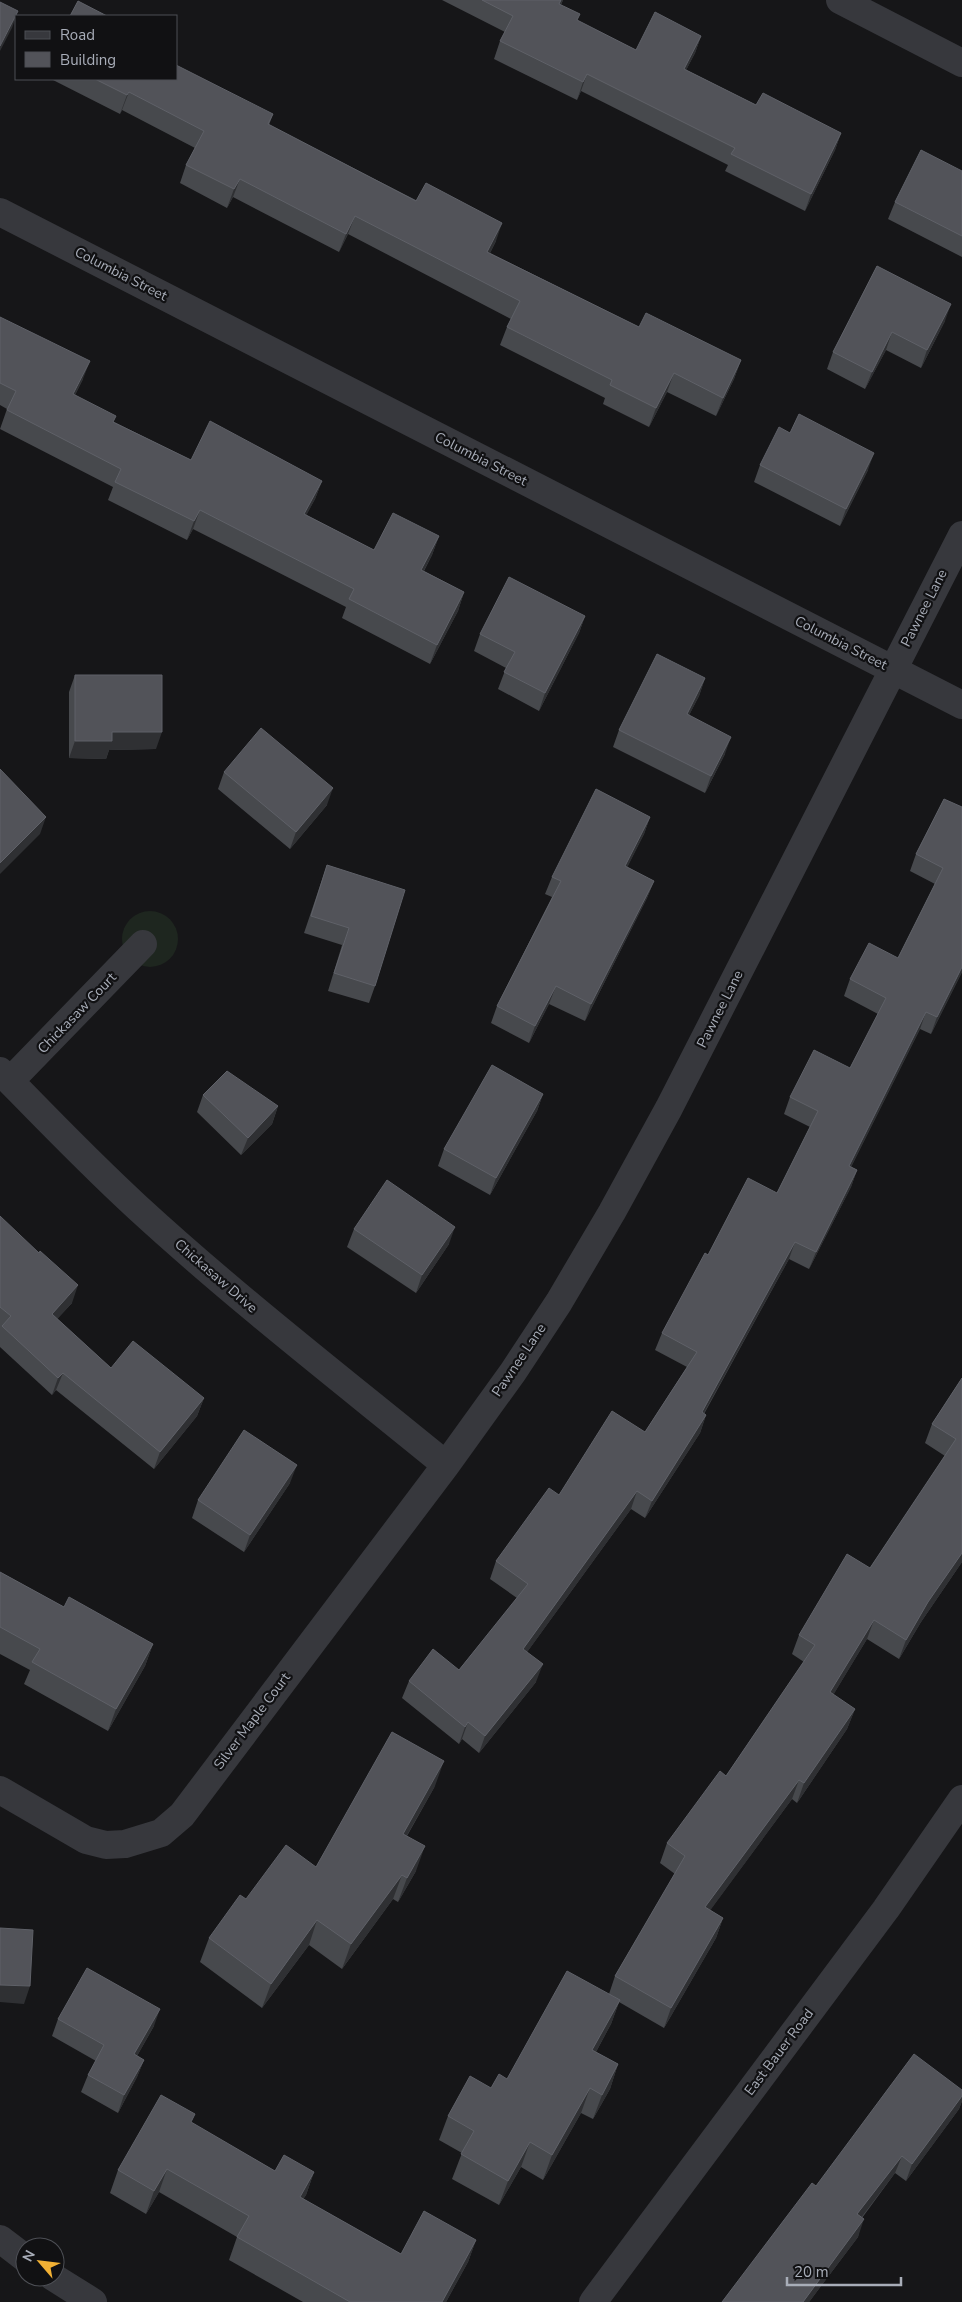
<svg xmlns="http://www.w3.org/2000/svg" width="962" height="2302" font-family="'Nunito Sans',sans-serif">
	<style>
		.green { fill: #1e261f }
		.lines { fill: none; stroke-linecap: round; stroke-linejoin: round }
		.street { stroke: #37383d; stroke-width: 28 }
		.wall { fill: #47494d }
		.shaded-wall { fill: #2f3033 }
		.building { fill: #525359; stroke: #5f6168 }
		.labels { text-anchor: middle; dominant-baseline: central; stroke-width: 4.5; stroke-linejoin: round; paint-order: stroke }
		.street-label { font-size: 14px; fill: #a8adb8; stroke: #111113 }
	</style>
	<rect width="100%" height="100%" fill="#161618"/>
	<path class="green" d="M122 939a28 28 0 1 1 56 0a28 28 0 1 1-56 0Z"/>
	<g class="lines">
		<path class="street" d="M840 0 962 63
			M0 212 962 705
			M0 1071C45 1117 89 1163 137 1207 236 1298 342 1380 446 1465
			M10 1081 143 944
			M0 1790 86 1840 106 1845 125 1844 161 1833 182 1815 446 1465 513 1372 559 1302 612 1212 669 1108 962 535
			M0 2239 25 2258
			M53 2277 93 2302
			M593 2302 886 1909 962 1799"/>
	</g>
	<path class="wall" d="M442 0H563L561 5 577 21 636 50 701 36 695 53 686 70 756 105 841 133 835 150 805 211 725 171 728 165 581 91 577 100 494 59 500 41 505 32Z
		M51 79H176L273 114 269 125 496 241 490 253 639 327 741 360 734 379 716 416 667 392 649 427 603 404 605 398 500 345 507 327 511 319 348 234 339 252 233 197 227 208 180 183 186 165 195 148 122 110 120 114Z
		M962 171V257L888 219 895 202Z
		M877 266 945 321 921 368 886 350 865 389 827 369 833 352Z
		M0 317 83 379 75 395 114 422 191 460 322 481 315 499 306 515 374 550 439 536 432 555 424 571 464 592 458 611 430 664 342 618 346 607 193 529 187 540 108 500 113 487 0 429 7 409 0 405Z
		M790 433 868 470 840 526 754 482 760 465Z
		M585 616 579 633 539 711 498 689 506 668 474 651 480 634Z
		M75 675 156 749 109 750 106 759 69 758V692Z
		M705 678 699 696 689 715 725 754 705 793 613 747 619 730Z
		M224 772 327 805 290 849 218 789Z
		M944 799 962 972 931 1034 920 1029 851 1167 857 1170 851 1187 809 1269 789 1259 704 1414 706 1415 700 1433 645 1518 631 1509 527 1652 536 1682 479 1753 462 1739 459 1744 402 1698 409 1681 459 1670 517 1598 490 1579 496 1561 559 1495 645 1432 687 1367 655 1350 662 1333 708 1255 777 1193 810 1127 784 1114 790 1097 850 1068 878 1014 844 996 850 979 898 958 935 884 910 871 916 854Z
		M650 817 644 834 627 867 654 881 647 898 585 1021 549 1004 529 1043 491 1023 497 1006 552 897 545 894 552 877Z
		M327 865 375 986 369 1003 328 991 342 945 304 933Z
		M543 1094 537 1111 490 1195 438 1166 444 1149Z
		M203 1095 278 1106 272 1124 241 1155 197 1112Z
		M0 1216 72 1303 57 1319 111 1368 204 1398 197 1416 154 1469 56 1390 52 1395 0 1347Z
		M354 1229 449 1244 416 1293 347 1247Z
		M962 1378V1562L921 1622 899 1659 867 1639 833 1695 855 1709 847 1729 797 1803 792 1799 710 1910 723 1918 716 1938 664 2028 619 2002 611 2024 596 2052 618 2064 610 2089 593 2119 581 2113 543 2180 521 2167 499 2205 452 2179 462 2153 439 2140 448 2116 507 2079 609 1994 615 1976 675 1874 660 1863 667 1843 726 1776 804 1662 792 1654 799 1635 870 1568 945 1456 925 1443 932 1424Z
		M290 1483 244 1552 192 1518 198 1500Z
		M0 1572 64 1607 153 1644 145 1666 108 1731 24 1684 30 1670 0 1654Z
		M435 1786 407 1836 416 1871 398 1902 393 1899 342 1969 309 1945 262 2008 200 1962 209 1938 316 1867Z
		M58 2019 154 2026 137 2056 144 2060 137 2077 118 2113 81 2092 88 2075 96 2061 52 2036Z
		M962 2090V2101L959 2109 906 2181 895 2173 862 2218 858 2237 809 2302H722L816 2186Z
		M192 2123 275 2171 314 2172 306 2195 303 2199 401 2254 476 2240 468 2262 446 2302H303L229 2260 237 2237 159 2192 146 2214 110 2193 118 2170Z"/>
	<path class="shaded-wall" d="M561 0H563L552 22 559 4Z
		M18 11 12 28 0 51V46Z
		M701 36 695 53 678 86 684 69Z
		M587 74 581 91 577 100 583 82Z
		M129 92 122 110 120 114 127 95Z
		M841 133 835 150 805 211 811 194Z
		M240 179 233 197 227 208 234 189Z
		M355 216 348 234 339 252 346 234Z
		M502 223 496 241 481 271 487 252Z
		M951 304 945 321 921 368 927 350Z
		M892 332 886 350 865 389 872 372Z
		M741 360 734 379 716 416 723 398Z
		M90 361 83 379 66 413 73 394Z
		M674 373 667 392 649 427 656 408Z
		M874 453 868 470 840 526 846 509Z
		M322 481 315 499 297 533 304 514Z
		M200 510 193 529 187 540 194 521Z
		M439 536 432 555 414 589 421 570Z
		M464 592 458 611 430 664 437 645Z
		M585 616 579 633 539 711 545 693Z
		M705 678 699 696 681 731 687 714Z
		M112 732H162L156 749 109 750 106 759 69 758 75 741Z
		M731 737 725 754 705 793 711 776Z
		M333 788 327 805 290 849 296 832Z
		M46 817 40 834 0 874V863Z
		M650 817 644 834 619 884 625 866Z
		M654 881 647 898 585 1021 591 1004Z
		M962 967V972L931 1034 937 1017Z
		M556 986 549 1004 529 1043 535 1026Z
		M926 1012 920 1029 843 1183 849 1166Z
		M543 1094 537 1111 490 1195 496 1178Z
		M278 1106 272 1124 241 1155 248 1138Z
		M857 1170 851 1187 809 1269 816 1252Z
		M455 1227 449 1244 416 1293 422 1275Z
		M795 1242 789 1259 695 1429 702 1412Z
		M78 1285 72 1303 46 1331 52 1314Z
		M63 1373 56 1390 52 1395 58 1378Z
		M204 1398 197 1416 154 1469 160 1452Z
		M706 1415 700 1433 645 1518 652 1501Z
		M297 1465 290 1483 244 1552 250 1535Z
		M637 1491 631 1509 517 1666 523 1649Z
		M962 1553V1562L921 1622 899 1659 906 1640 928 1602Z
		M874 1620 867 1639 823 1712 830 1692Z
		M153 1644 145 1666 108 1731 116 1709Z
		M543 1664 536 1682 479 1753 485 1736Z
		M855 1709 847 1729 797 1803 804 1783Z
		M468 1722 462 1739 459 1744 465 1727Z
		M444 1761 435 1786 394 1858 403 1834Z
		M799 1780 792 1799 698 1927 705 1907Z
		M425 1846 416 1871 398 1902 407 1878Z
		M402 1875 393 1899 342 1969 351 1944Z
		M723 1918 716 1938 664 2028 671 2008Z
		M317 1920 309 1945 262 2008 271 1984Z
		M0 1985 30 1986 24 2004 0 2002Z
		M620 2000 611 2024 584 2074 592 2050Z
		M160 2009 154 2026 128 2072 134 2054Z
		M144 2060 137 2077 118 2113 124 2095Z
		M618 2064 610 2089 593 2119 602 2095Z
		M590 2088 581 2113 543 2180 552 2155Z
		M962 2096V2101L959 2109 906 2181 912 2164Z
		M530 2142 521 2167 499 2205 508 2181Z
		M902 2156 895 2173 851 2231 857 2214Z
		M167 2169 159 2192 146 2214 154 2191Z
		M314 2172 306 2195 292 2219 300 2197Z
		M864 2219 858 2237 809 2302H803Z
		M476 2240 468 2262 446 2302H442Z"/>
	<path class="building" d="M482 0H561L559 4 580 14 577 20 636 50 655 12 701 36 684 69 756 105 763 93 841 133 811 194 731 154 735 148 587 74 583 82 500 41 513 16Z
		M78 1 107 16H70Z
		M0 2 18 11 0 46Z
		M176 65 273 114 268 124 416 201 426 183 502 223 487 252 639 327 646 313 741 360 723 398 674 373 656 408 610 385 612 380 507 327 520 301 355 216 346 234 240 179 234 189 186 165 204 131 129 92 127 95 95 79H176Z
		M921 150 962 171V236L895 202Z
		M877 266 951 304 927 350 892 332 872 372 833 352Z
		M0 317 90 361 73 394 116 416 113 422 191 460 210 421 322 481 304 514 374 550 393 513 439 536 421 570 464 592 437 645 349 599 354 589 200 510 194 521 115 482 121 469 7 410 16 391 0 383Z
		M799 414 874 453 846 509 760 465 779 427 790 433Z
		M509 577 585 616 545 693 504 672 515 652 480 634Z
		M657 654 705 678 687 714 731 737 711 776 619 730Z
		M75 675H162V732H112V741H75Z
		M261 728 333 788 296 832 224 772Z
		M0 769 46 817 0 863Z
		M596 789 650 817 625 866 654 881 591 1004 556 986 535 1026 497 1006 561 881 552 877Z
		M944 799 962 807V967L937 1017 926 1012 849 1166 857 1170 816 1252 795 1242 702 1412 706 1415 652 1501 637 1491 523 1649 543 1664 485 1736 468 1722 465 1727 409 1681 433 1649 459 1670 528 1584 496 1561 549 1488 559 1495 612 1411 645 1432 697 1352 662 1333 705 1253 708 1255 748 1178 777 1193 818 1111 790 1097 814 1050 850 1068 886 998 850 979 869 943 898 958 943 868 916 854Z
		M327 865 405 890 375 986 334 973 349 928 311 916Z
		M492 1065 543 1094 496 1178 444 1149Z
		M227 1071 278 1106 248 1138 203 1095Z
		M387 1180 455 1227 422 1275 354 1229Z
		M0 1216 39 1253 40 1251 78 1285 52 1314 111 1368 133 1341 204 1398 160 1452 63 1373 58 1378 2 1326 11 1316 0 1307Z
		M962 1378V1553L928 1602 906 1640 874 1620 830 1692 855 1709 804 1783 799 1780 705 1907 723 1918 671 2008 615 1976 685 1856 667 1843 720 1771 726 1776 815 1645 799 1635 847 1554 870 1568 956 1439 932 1424Z
		M244 1430 297 1465 250 1535 198 1500Z
		M0 1572 64 1607 69 1597 153 1644 116 1709 32 1662 40 1649 0 1627Z
		M392 1732 444 1761 403 1834 425 1846 407 1878 402 1875 351 1944 317 1920 271 1984 209 1938 240 1895 246 1899 286 1845 316 1867Z
		M0 1928 33 1930 30 1986 0 1985Z
		M87 1968 160 2009 134 2054 144 2060 124 2095 88 2075 104 2045 58 2019Z
		M567 1971 620 2000 592 2050 618 2064 602 2095 590 2088 552 2155 530 2142 508 2181 461 2154 474 2131 448 2116 470 2076 491 2088 499 2074 507 2079Z
		M914 2054 962 2090V2096L912 2164 902 2156 857 2214 864 2219 803 2302H722L812 2183 816 2186Z
		M161 2095 195 2114 191 2122 275 2171 284 2155 314 2172 300 2197 401 2254 424 2211 476 2240 442 2302H350L237 2237 249 2216 167 2169 154 2191 118 2170Z"/>
	<g class="labels">
		<g class="street-label">
			<text transform="translate(121 274) rotate(27)">Columbia Street</text>
			<text transform="translate(481 459) rotate(27)">Columbia Street</text>
			<text transform="translate(924 608) rotate(-63)">Pawnee Lane</text>
			<text transform="translate(841 643) rotate(27)">Columbia Street</text>
			<text transform="translate(720 1009) rotate(-63)">Pawnee Lane</text>
			<text transform="translate(77 1013) rotate(-46)">Chickasaw Court</text>
			<text transform="translate(216 1276) rotate(41)">Chickasaw Drive</text>
			<text transform="translate(519 1360) rotate(-56)">Pawnee Lane</text>
			<text transform="translate(252 1721) rotate(-53)">Silver Maple Court</text>
			<text transform="translate(779 2052) rotate(-53)">East Bauer Road</text>
		</g>
	</g>
	<rect x="15" y="15" width="162" height="65" fill="#111113" stroke="#4d4f55"/>
	<rect x="25" y="31" width="25" height="8" fill="#37383d" stroke="#4d4f55"/>
	<text x="60" y="40" font-size="15" fill="#a8adb8">Road</text>
	<rect x="25" y="52" width="25" height="15" fill="#525359" stroke="#4d4f55"/>
	<text x="60" y="65" font-size="15" fill="#a8adb8">Building</text>
	<g transform="translate(40 2262) rotate(298)"><circle r="24" fill="#111113" stroke="#4d4f55"/>
	<path d="M0-4L9 19L0 12L-9 19Z" fill="#f2b134"/>
	<text y="-8" font-size="14" font-weight="bold" text-anchor="middle" fill="#a8adb8">N</text>
	</g>
	<path d="M787 2277v8h114v-8" fill="none" stroke="#a8adb8" stroke-width="2.5"/>
	<text x="794" y="2277" font-size="15" fill="#a8adb8" stroke="#111113" stroke-width="4" paint-order="stroke">20 m</text>
</svg>
